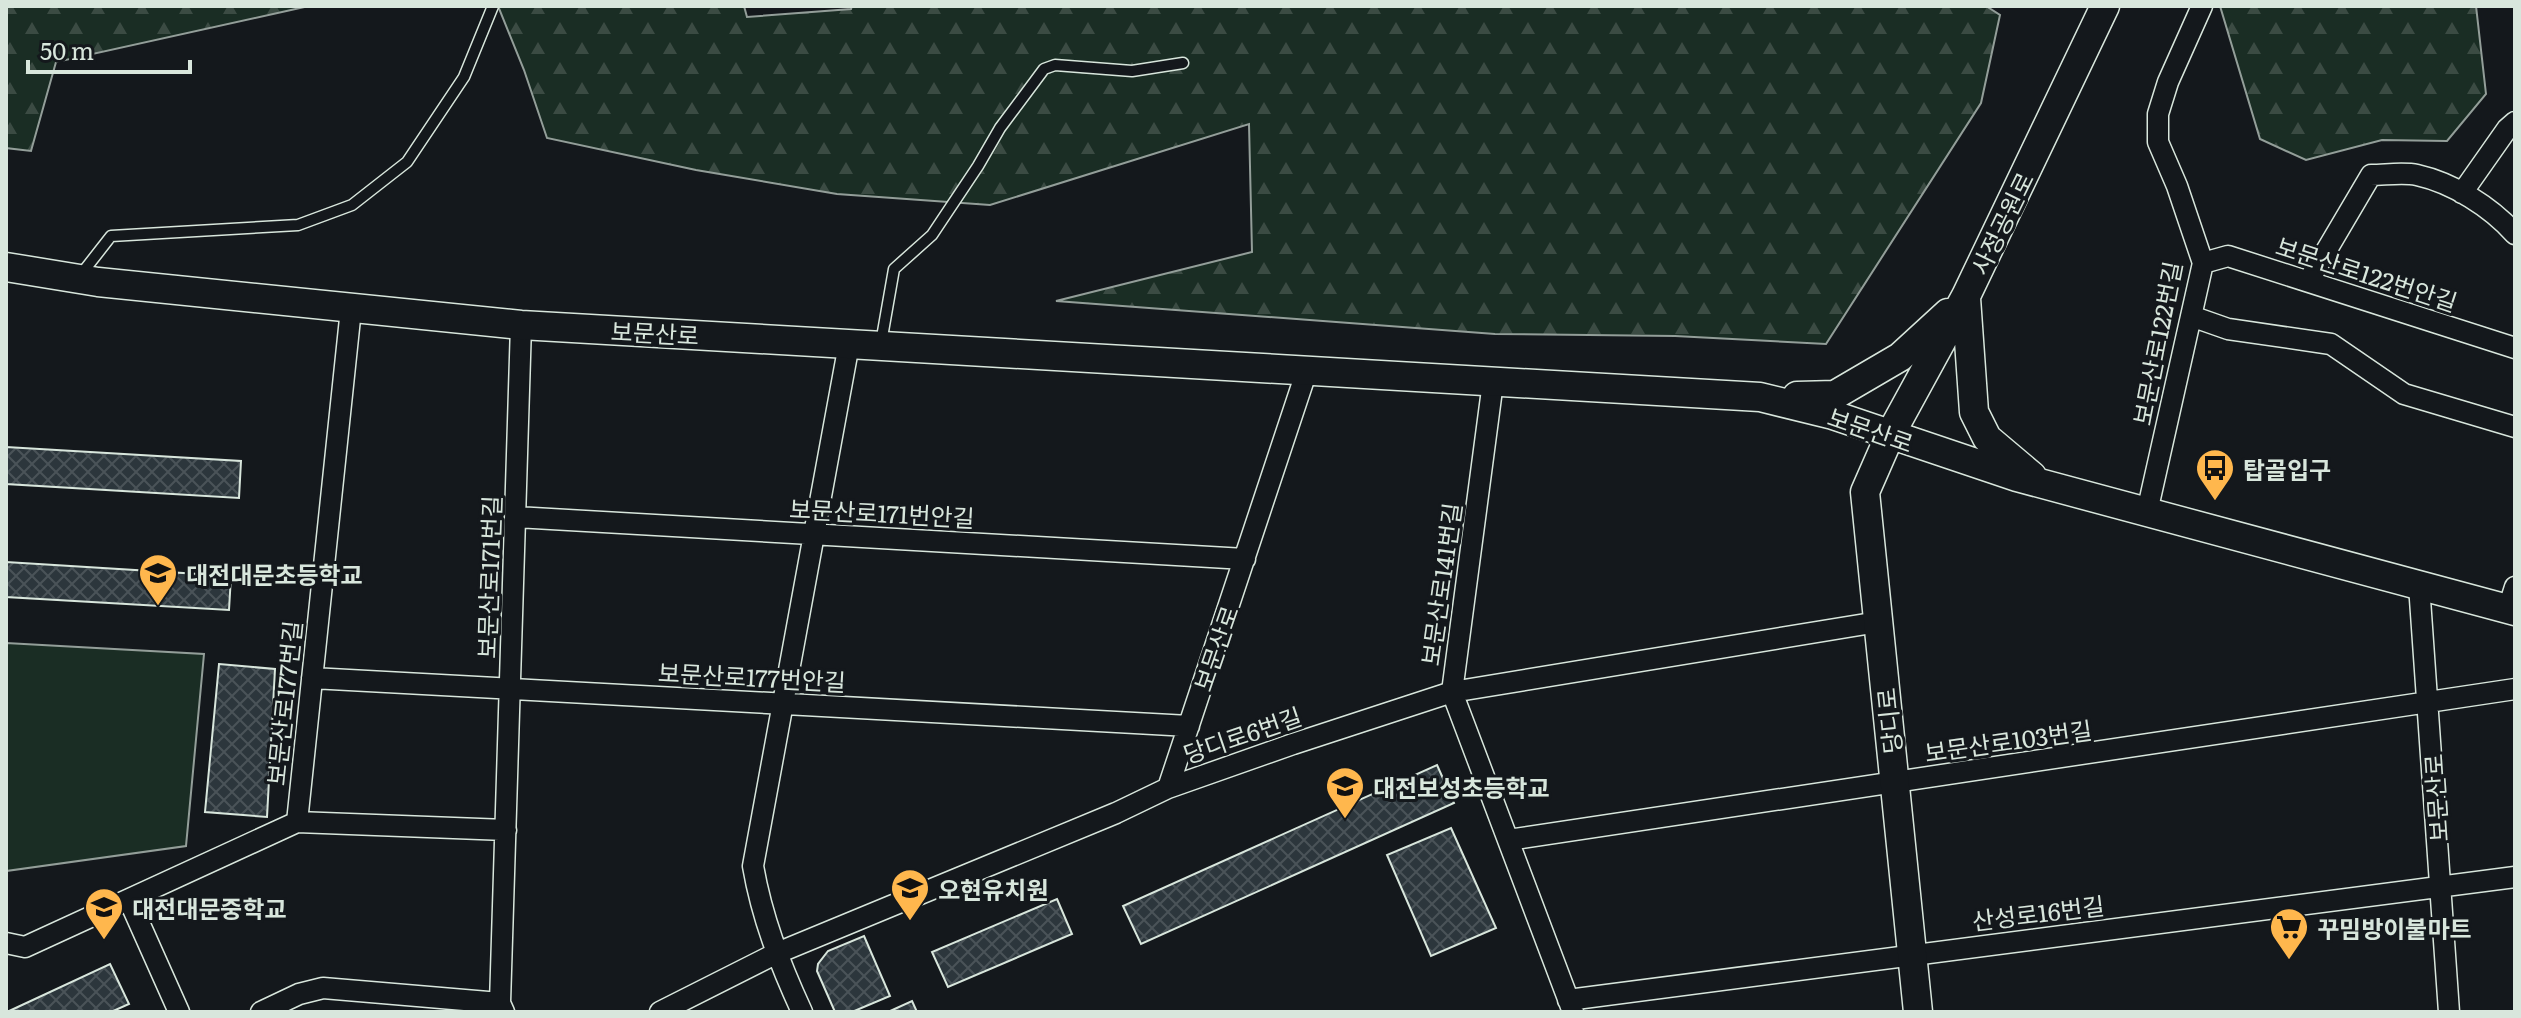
<svg xmlns="http://www.w3.org/2000/svg" width="2521" height="1018" font-family="Literata,'Noto Sans KR',serif">
	<style>
		.forest { fill: url(#forest-firs); stroke: #939e99; stroke-width: 2 }
		.pitch { fill: #1a2d24; stroke: #939e99; stroke-width: 2 }
		.building { fill: url(#building-cross-hatch); stroke: #d8e6dc; stroke-width: 2 }
		.lines { fill: none; stroke-linecap: round; stroke-linejoin: round }
		.lane-casing { stroke: #d8e6dc; stroke-width: 13 }
		.street-casing { stroke: #d8e6dc; stroke-width: 23 }
		.secondary-casing { stroke: #d8e6dc; stroke-width: 31 }
		.lane { stroke: #14181c; stroke-width: 10 }
		.street { stroke: #14181c; stroke-width: 20 }
		.secondary { stroke: #14181c; stroke-width: 28 }
		.labels { text-anchor: middle; dominant-baseline: central; stroke-width: 6; stroke-linejoin: round; paint-order: stroke }
		.street-label { font-size: 24px; fill: #d8e6dc; stroke: #14181c }
		.poi-label { font-size: 24px; font-weight: bold; fill: #d8e6dc; stroke: #14181c; text-anchor: start }
	</style>
	<defs>
		<pattern id="forest-firs" width="22" height="20" patternUnits="userSpaceOnUse" patternTransform="scale(2)"><rect width="22" height="20" fill="#1a2d24"/><path d="M5 1l3.5 6h-7zM16 11l3.5 6h-7z" fill="#3b4b43"/></pattern>
		<pattern id="building-cross-hatch" width="8" height="8" patternUnits="userSpaceOnUse" patternTransform="scale(2)"><rect width="8" height="8" fill="#2c363c"/><path d="M0 0l8 8M0 8l8-8" fill="none" stroke="#4a5358"/></pattern>
	</defs>
	<rect width="100%" height="100%" fill="#14181c"/>
	<path class="forest" d="M6 6H309L56 62 31 151 6 148Z
		M498 6H744L747 17 851 9 852 6H1986L2000 15 1981 103 1826 344 1675 336 1495 334 1056 301 1252 252 1249 124 990 205 837 194 696 170 547 138 524 70Z
		M2220 6H2476L2486 94 2447 141 2382 140 2306 160 2260 139Z"/>
	<path class="pitch" d="M6 643 204 654 186 846 6 871Z"/>
	<path class="building" d="M6 447 241 461 239 498 6 484Z
		M6 562 231 576 229 610 6 597Z
		M219 664 275 669 267 817 205 812Z
		M1437 765 1454 803 1141 944 1123 906Z
		M1451 828 1496 928 1431 956 1387 855Z
		M1057 899 1072 934 948 987 932 952Z
		M864 936 890 996 852 1012H835L817 971 818 964 828 951Z
		M110 964 129 1004 111 1012H7Z
		M912 1001 917 1012H888Z"/>
	<g class="lines">
		<defs>
			<path id="lane" d="M79 277 111 236 298 225 352 205 407 162 464 77 493 6
				M881 343 894 269 932 235 978 166 1000 128 1044 69 1055 65 1132 71 1183 63"/>
			<path id="street" d="M2462 193 2507 129 2515 122
				M2203 263 2228 256 2515 348
				M2309 280 2371 175C2385 175 2403 172 2417 175 2453 183 2491 207 2515 234
				M2191 316 2228 329 2331 344 2404 394 2515 427
				M1493 382 1452 692 1573 1012
				M2147 512 2203 263 2177 186 2158 142V114L2168 82 2202 6
				M516 517 1245 559
				M2419 585 2449 1012
				M2508 609 2515 587
				M312 678 1189 726
				M1168 788 1307 370
				M297 822 351 309
				M1508 840 2515 689
				M129 900 179 1012
				M6 943 25 947 297 822 506 830
				M1568 1000 2515 877
				M261 1012 299 994 323 988 500 1003
				M504 1012 500 1003 521 325
				M660 1012 775 954 1116 813 1168 788 1293 744 1452 692 1878 622
				M802 1012C780 964 762 918 753 866L849 344"/>
			<path id="secondary" d="M6 267 98 282 521 325 1760 397 1833 415 2017 477 2515 611
				M1966 298 1974 412 1987 438 2032 476
				M1797 396 1835 395 1900 357 1948 313
				M1918 1012 1865 492 1890 435 1966 296 2105 6"/>
		</defs>
		<use href="#lane" class="lane-casing"/>
		<use href="#street" class="street-casing"/>
		<use href="#secondary" class="secondary-casing"/>
		<use href="#lane" class="lane"/>
		<use href="#street" class="street"/>
		<use href="#secondary" class="secondary"/>
	</g>
	<defs>
		<symbol id="bus-pin" viewBox="-11 -11 22 30"><path d="M0 17L-7.5 6A9.5 9.5 0 1 1 7.5 6Z" fill="#ffb74d" stroke="#14181c"/><path d="M-5-6H5V4H4V6H2V4H-2V6H-4V4H-5ZM-3.5-4V0h7V-4ZM-3.5 1.2v1.5H-2V1.2ZM2 1.2v1.5H3.5V1.2Z" fill="#111"/></symbol>
		<symbol id="school-pin" viewBox="-11 -11 22 30"><path d="M0 17L-7.5 6A9.5 9.5 0 1 1 7.5 6Z" fill="#ffb74d" stroke="#14181c"/><path d="M0-5L7-2L0 1L-7-2ZM-4 1L0 2.5L4 1V4Q0 6-4 4Z" fill="#111"/></symbol>
		<symbol id="supermarket-pin" viewBox="-11 -11 22 30"><path d="M0 17L-7.5 6A9.5 9.5 0 1 1 7.5 6Z" fill="#ffb74d" stroke="#14181c"/><path d="M-6-5.5h2.5l.6 2H6L4.5 2H-2.5L-4.4-4H-6ZM-1.5 3.2a1.3 1.3 0 1 0 .1 0ZM3 3.2a1.3 1.3 0 1 0 .1 0Z" fill="#111"/></symbol>
	</defs>
	<g fill-rule="evenodd">
		<use href="#bus-pin" x="2193" y="446" width="44" height="60"/>
		<use href="#school-pin" x="136" y="551" width="44" height="60"/>
		<use href="#school-pin" x="1323" y="764" width="44" height="60"/>
		<use href="#school-pin" x="888" y="866" width="44" height="60"/>
		<use href="#school-pin" x="82" y="885" width="44" height="60"/>
		<use href="#supermarket-pin" x="2267" y="905" width="44" height="60"/>
	</g>
	<g class="labels">
		<g class="street-label">
			<text transform="translate(2001 223) rotate(-64)">사정공원로</text>
			<text transform="translate(2367 273) rotate(18)">보문산로122번안길</text>
			<text transform="translate(655 332) rotate(3)">보문산로</text>
			<text transform="translate(2156 343) rotate(-79)">보문산로122번길</text>
			<text transform="translate(1871 429) rotate(19)">보문산로</text>
			<text transform="translate(882 512) rotate(3)">보문산로171번안길</text>
			<text transform="translate(488 577) rotate(-88)">보문산로171번길</text>
			<text transform="translate(1440 584) rotate(-82)">보문산로141번길</text>
			<text transform="translate(1215 648) rotate(-71)">보문산로</text>
			<text transform="translate(752 676) rotate(3)">보문산로177번안길</text>
			<text transform="translate(283 703) rotate(-84)">보문산로177번길</text>
			<text transform="translate(1888 721) rotate(-96)">당디로</text>
			<text transform="translate(1242 734) rotate(-19)">당디로6번길</text>
			<text transform="translate(2008 740) rotate(-8)">보문산로103번길</text>
			<text transform="translate(2435 798) rotate(-94)">보문산로</text>
			<text transform="translate(2038 912) rotate(-7)">산성로16번길</text>
		</g>
		<g class="poi-label">
			<text x="2243" y="468">탑골입구</text>
			<text x="186" y="573">대전대문초등학교</text>
			<text x="1373" y="786">대전보성초등학교</text>
			<text x="938" y="888">오현유치원</text>
			<text x="132" y="907">대전대문중학교</text>
			<text x="2317" y="927">꾸밈방이불마트</text>
		</g>
	</g>
	<rect width="2521" height="1018" fill="none" stroke="#d8e6dc" stroke-width="16"/>
	<path d="M28 60v12h162v-12" fill="none" stroke="#d8e6dc" stroke-width="4"/>
	<text x="40" y="60" font-size="24" fill="#d8e6dc" stroke="#14181c" stroke-width="6" paint-order="stroke">50 m</text>
</svg>
